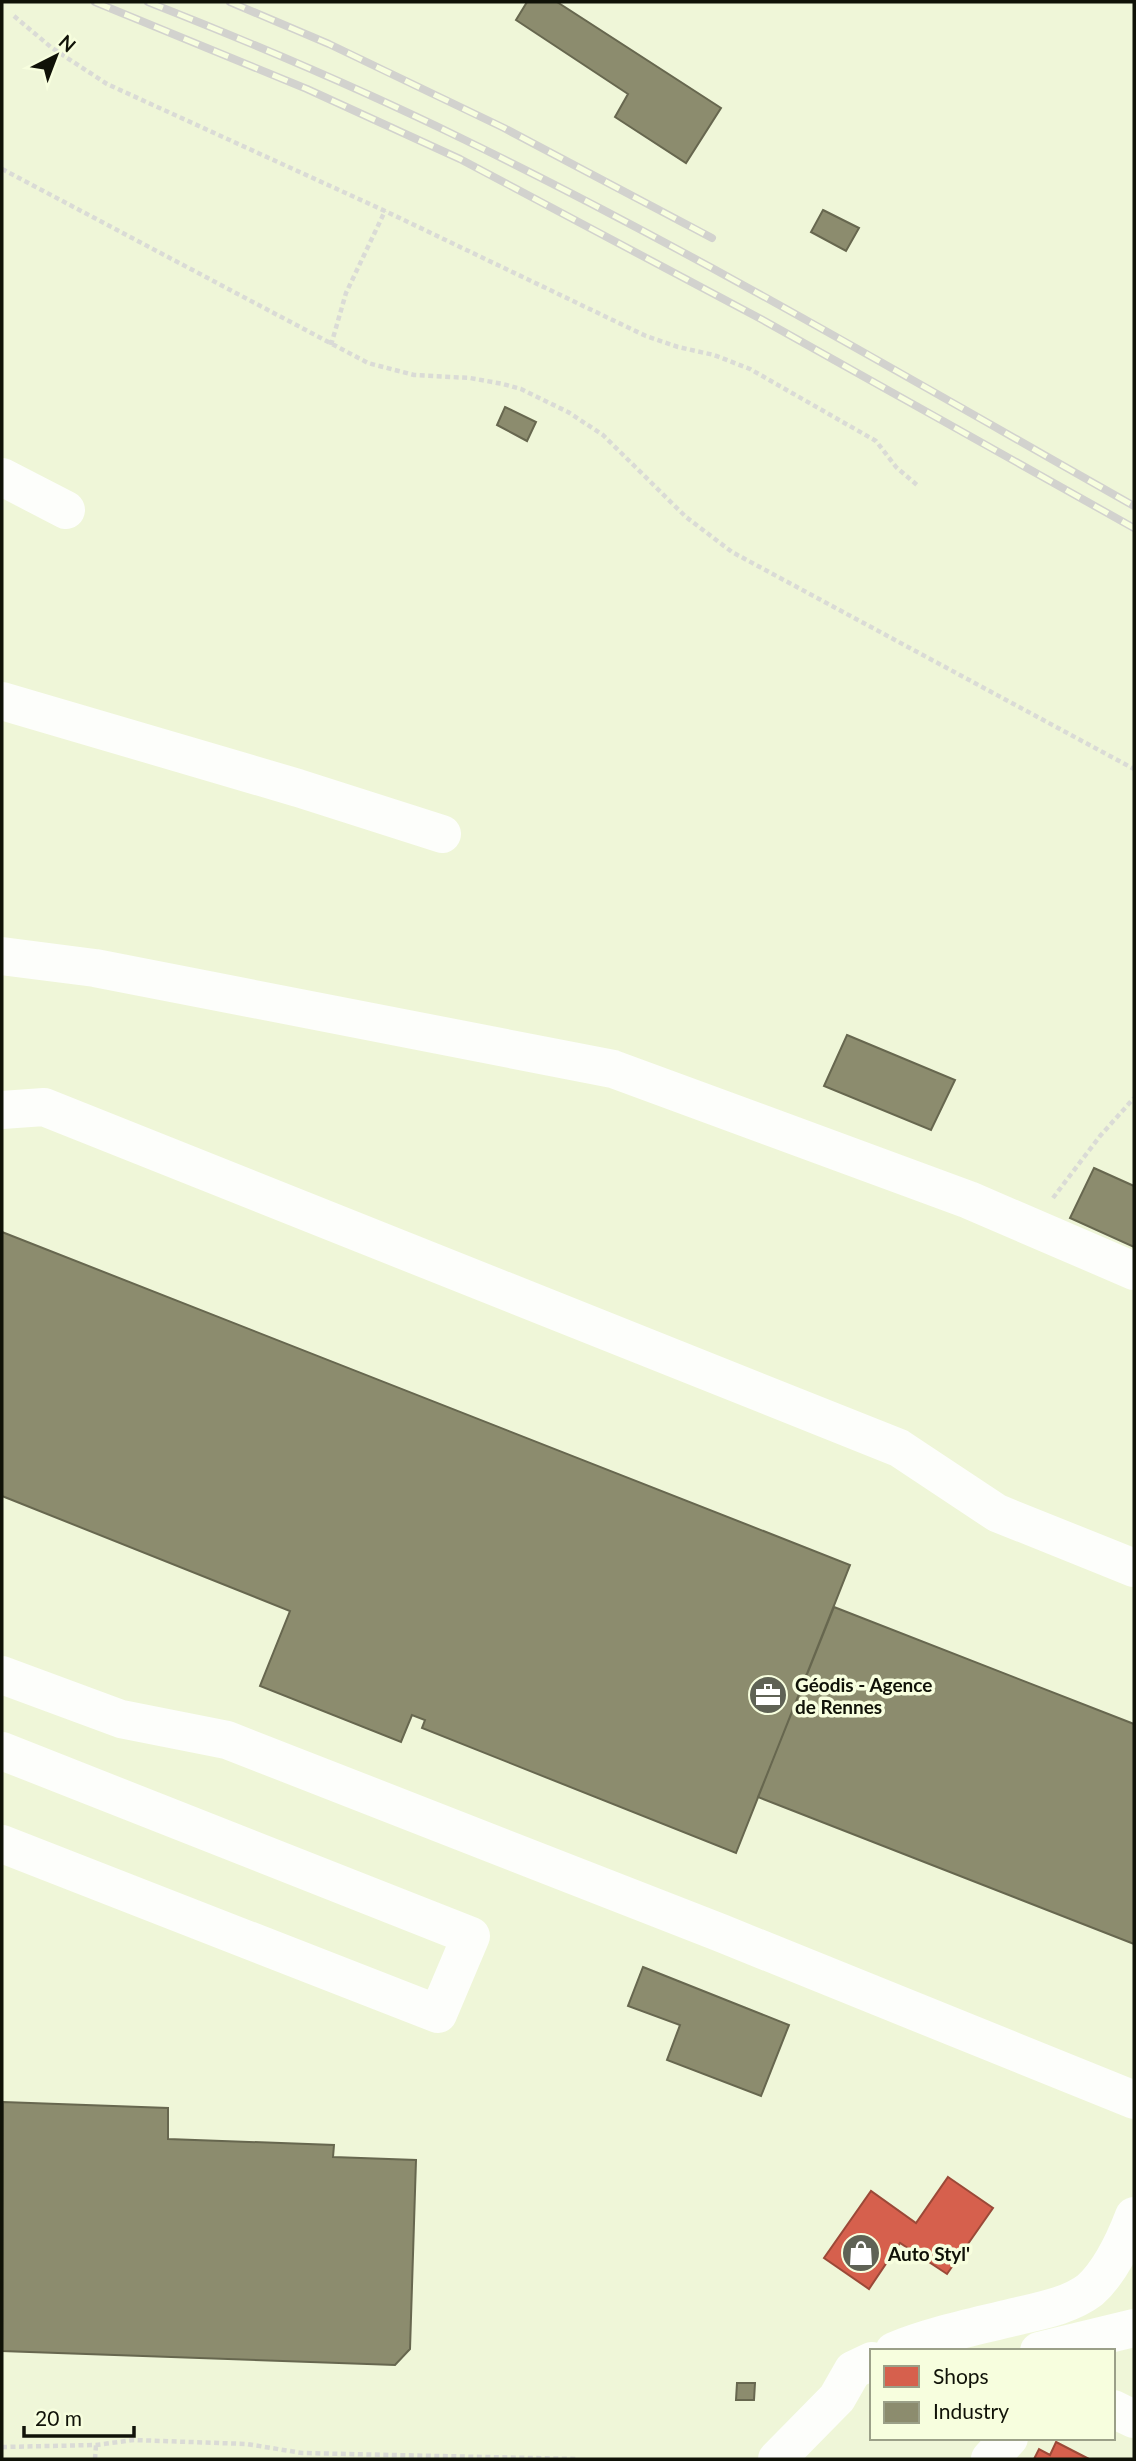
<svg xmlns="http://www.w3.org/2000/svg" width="1136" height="2461" font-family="Lato,sans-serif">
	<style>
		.built { fill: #eff6d8; fill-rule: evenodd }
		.shops { fill: #d6604d; stroke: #9b4938; stroke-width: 2 }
		.industry { fill: #8c8c6e; stroke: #67674f; stroke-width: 2 }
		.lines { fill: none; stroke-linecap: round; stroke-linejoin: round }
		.path { stroke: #dadbd6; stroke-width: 4.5; stroke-dasharray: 5 3.5; stroke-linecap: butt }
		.minor { stroke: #fdfefb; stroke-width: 38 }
		.rail-casing { stroke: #d2d2ce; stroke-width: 8 }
		.rail { stroke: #f7fede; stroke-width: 5; stroke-dasharray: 16; stroke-linecap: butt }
		.labels { text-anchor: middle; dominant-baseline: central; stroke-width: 7; stroke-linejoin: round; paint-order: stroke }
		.poi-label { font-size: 19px; font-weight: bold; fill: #101208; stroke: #f7fede; text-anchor: start }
	</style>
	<rect width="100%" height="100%" fill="#f3f7e5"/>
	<path class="built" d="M2 2H1134V2459H2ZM872 2351H1113V2438H872Z"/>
	<path class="shops" d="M948 2177 993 2208 947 2274 900 2243 869 2289 824 2258 871 2191 916 2223Z
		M1056 2442 1089 2459H1034L1039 2449 1050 2455Z"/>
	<path class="industry" d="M527 2H557L721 108 686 163 615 117 628 94 516 20Z
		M823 210 859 228 846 251 811 232Z
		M505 407 536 422 527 441 497 425Z
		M847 1035 955 1080 931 1130 824 1086Z
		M1094 1168 1134 1186V1247L1070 1218Z
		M2 1232 850 1565 736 1853 422 1728 425 1720 412 1715 401 1742 260 1686 290 1611 2 1496Z
		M834 1607 1134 1724V1944L758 1797Z
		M643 1967 789 2025 761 2096 667 2060 680 2025 628 2006Z
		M3 2102 168 2108V2139L334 2145 333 2157 416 2160 410 2349 395 2365 2 2351Z
		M737 2383H755L754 2400H736Z"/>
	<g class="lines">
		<path class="path" d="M14 16 52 48 107 84 385 211 646 336 678 347 714 355 750 369 876 441 896 467 917 485
			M2 169 368 363 414 375 470 378 503 384 521 389 568 412 603 435 686 517 732 552 1134 769
			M331 345 346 293 385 211
			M1053 1198 1100 1136 1134 1098
			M2 2447 96 2445 134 2440 247 2444 302 2453 577 2459
			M95 2459 96 2445"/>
		<path class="minor" d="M2 477 66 510
			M2 701 298 788 442 834
			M2 956 95 968 613 1069 969 1200 1134 1271
			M2 1110 44 1107 899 1448 997 1513 1134 1568
			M2 1675 121 1719 227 1740 721 1933 1134 2100
			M2 1751 471 1936 438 2014 2 1844
			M894 2351C933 2335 974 2327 1014 2317 1039 2311 1069 2306 1090 2290 1111 2271 1124 2242 1134 2216
			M1039 2351 1134 2328
			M1113 2409 1134 2419
			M777 2459 837 2398 853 2370 872 2361
			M990 2459 1009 2438"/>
		<defs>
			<path id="rail" d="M95 2 307 89 460 159 761 319 1134 528
				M148 2C255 44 361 89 465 140 693 251 913 381 1134 506
				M230 2 329 44 504 128 712 238"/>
		</defs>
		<use href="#rail" class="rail-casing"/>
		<use href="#rail" class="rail"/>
	</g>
	<defs>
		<symbol id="office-disc" viewBox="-11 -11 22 22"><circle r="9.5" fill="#5f6255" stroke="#f7fede"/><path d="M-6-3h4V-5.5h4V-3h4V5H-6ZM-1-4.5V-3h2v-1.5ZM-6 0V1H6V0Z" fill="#fff"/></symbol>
		<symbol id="shop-disc" viewBox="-11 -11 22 22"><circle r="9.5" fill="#5f6255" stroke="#f7fede"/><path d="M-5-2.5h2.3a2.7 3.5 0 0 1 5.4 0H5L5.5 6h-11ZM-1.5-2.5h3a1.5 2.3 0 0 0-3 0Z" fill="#fff"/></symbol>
	</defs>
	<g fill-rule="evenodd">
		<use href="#office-disc" x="746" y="1673" width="44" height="44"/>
		<use href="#shop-disc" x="839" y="2231" width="44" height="44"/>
	</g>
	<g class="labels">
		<g class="poi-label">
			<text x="795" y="1684">Géodis - Agence<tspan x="795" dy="22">de Rennes</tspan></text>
			<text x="888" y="2253">Auto Styl'</text>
		</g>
	</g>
	<rect width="1136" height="2461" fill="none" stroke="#101208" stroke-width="7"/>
	<rect x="870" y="2349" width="245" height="91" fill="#f7fede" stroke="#9ba088" stroke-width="2"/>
	<rect x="884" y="2366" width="35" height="21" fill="#d6604d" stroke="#9ba088" stroke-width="2"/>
	<text x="933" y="2384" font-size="21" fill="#101208">Shops</text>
	<rect x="884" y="2402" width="35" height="21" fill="#8c8c6e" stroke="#9ba088" stroke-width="2"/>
	<text x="933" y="2419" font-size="21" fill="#101208">Industry</text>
	<g transform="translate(56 56) rotate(42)" stroke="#f7fede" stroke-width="5" paint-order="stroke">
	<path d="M0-5L12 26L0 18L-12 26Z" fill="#101208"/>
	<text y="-10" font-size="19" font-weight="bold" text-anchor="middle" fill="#101208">N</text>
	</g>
	<path d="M24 2426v10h110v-10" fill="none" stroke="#101208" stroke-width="3.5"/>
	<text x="35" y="2426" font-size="21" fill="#101208" stroke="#f7fede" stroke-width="5" paint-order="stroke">20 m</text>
</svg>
